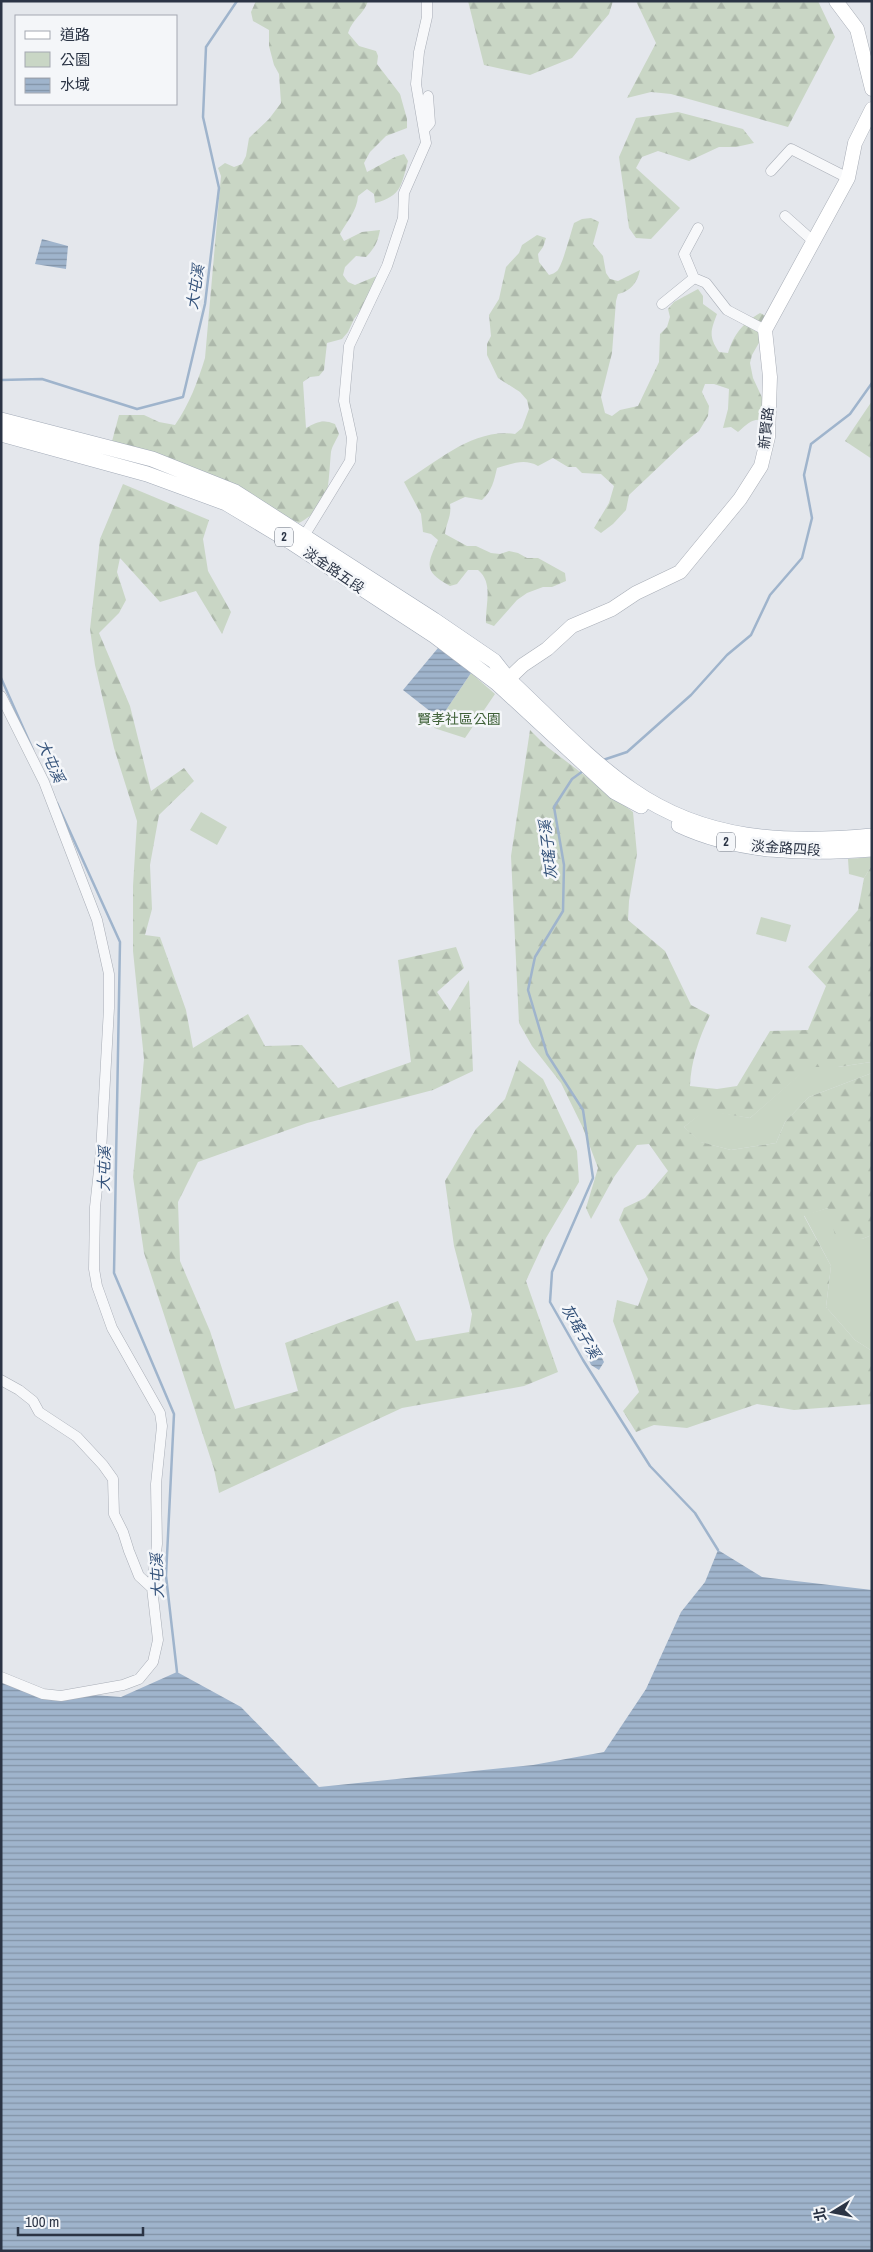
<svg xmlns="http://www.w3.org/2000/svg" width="873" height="2252" font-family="'Archivo Narrow','Noto Sans TC',sans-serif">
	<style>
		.green { fill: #c9d6c5 }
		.forest { fill: url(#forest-firs) }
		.water { fill: url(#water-rules) }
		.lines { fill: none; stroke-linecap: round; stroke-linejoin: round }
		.stream { stroke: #9fb4cc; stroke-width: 2.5 }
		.street-casing { stroke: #a9aeb7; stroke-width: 11 }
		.secondary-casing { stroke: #a9aeb7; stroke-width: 15 }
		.primary-casing { stroke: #a3abb8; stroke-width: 16 }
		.street { stroke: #f7f8fa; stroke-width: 10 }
		.secondary { stroke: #fff; stroke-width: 14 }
		.primary { stroke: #fff; stroke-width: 15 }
		.labels { text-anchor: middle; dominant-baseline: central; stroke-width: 5; stroke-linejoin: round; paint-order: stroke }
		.shield { fill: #f4f6f9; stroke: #676e7b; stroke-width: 1 }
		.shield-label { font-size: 12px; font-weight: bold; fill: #2b3445 }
		.street-label { font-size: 14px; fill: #2b3445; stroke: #f4f6f9 }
		.park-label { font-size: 14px; fill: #3f6138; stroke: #f4f6f9 }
		.water-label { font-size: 15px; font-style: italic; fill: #34527a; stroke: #f4f6f9 }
	</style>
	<defs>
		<pattern id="forest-firs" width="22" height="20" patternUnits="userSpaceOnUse" patternTransform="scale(1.25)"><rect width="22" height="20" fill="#c9d6c5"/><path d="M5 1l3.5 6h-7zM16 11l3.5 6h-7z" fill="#adb8ab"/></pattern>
		<pattern id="water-rules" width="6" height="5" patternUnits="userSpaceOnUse" patternTransform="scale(1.25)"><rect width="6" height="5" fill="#9fb4cc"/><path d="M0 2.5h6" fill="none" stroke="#8293a7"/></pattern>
	</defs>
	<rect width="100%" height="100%" fill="#e4e7ec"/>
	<path class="green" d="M471 673 495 694 465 738 434 728Z
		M201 812 227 827 217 845 190 830Z
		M872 857V865L864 878 849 874 848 859Z
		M761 917 791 925 786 942 756 934Z
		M871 1062 872 1073 809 1097 785 1122 776 1143 731 1150 700 1142 684 1127 705 1110 750 1118 808 1067H838Z
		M828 1208 862 1239 872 1235V1351L855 1340 826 1307 831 1266 804 1215Z"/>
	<path class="forest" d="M256 1H368C364 14 353 18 348 33L359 46 376 51 378 56 377 64 400 94 407 119V128L386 136 370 152 364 163 367 172 395 157 404 154 408 161C401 185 402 196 375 203L374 194 367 189 358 196C357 211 347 221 340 234L344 241 362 232 380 230C378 242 374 249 366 257L356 256 345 267 343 275 348 282 355 285 379 275 376 290 354 319 348 332 342 339 327 343 324 370 319 376 310 377 303 382 306 428C317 422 323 419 335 424L339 434C337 439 332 446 331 452 330 461 329 488 326 495 322 507 309 518 299 523L198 473 111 445 119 415H144L159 422 175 425C189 405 198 381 205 358L221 176 218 168 225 163 234 167 242 164 246 156 249 138 269 119 281 103 279 74 274 65 269 46V30L253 21 251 12Z
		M468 1H613L609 14 572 58 530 75 484 65Z
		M636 1H818L835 37 788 127 671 94 651 92 627 98 656 43Z
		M678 112 743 129 754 143 736 147H719L689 161 658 151 642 157 636 168 680 208 651 239 636 238 629 228 619 157 636 118Z
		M591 218 599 222 593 244 603 256 606 273 610 279 618 281 640 270C637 283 631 291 618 294L616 301 612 353 601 397 605 413 612 416 620 410 638 406 659 362 660 334 667 327 670 317 668 309 674 302 698 289 703 296V304L717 314C711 330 708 336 719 352L728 353C734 334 742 324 760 313L768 317 760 341 752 355 750 363 753 378 765 404 767 421C752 417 749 423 738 432L731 427 723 428 728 409 729 389 714 384H705L702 392 709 406 708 416 699 431 686 441 629 495 626 510 613 524 601 533 594 528 609 503 614 486 601 474 582 473 576 467H568L553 458 538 466C524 458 512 464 497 468 494 481 492 491 482 500L465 497 450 504C452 516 446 523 445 534L467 546H476L491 553 500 554 509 551 518 553 527 558H538L565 573 566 581 552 587H543L527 593 517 600 494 626 486 623C485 605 494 583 478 570H468L457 584 450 586C423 571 427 565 438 540L431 534 423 532 421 514 404 482C437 462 473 428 515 434L522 428 529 409 527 400 520 392 498 378 487 355V344L491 336 489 315 499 299 506 267 519 253 522 245 537 235 546 238 543 247 538 254 539 262 549 275C552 274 555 273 557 271 562 267 571 232 574 223L582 219Z
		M872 401V459L845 441Z
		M123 484 209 520 203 539 208 571 231 612 222 634 196 591 160 602 120 558 117 572 126 600 119 613 99 633 130 706 151 791 184 768 194 781 159 815 150 865 152 909 145 935 160 937 186 1010 193 1048 248 1014 265 1046 302 1045 338 1088 411 1062 398 960 456 947 464 968 437 992 450 1011 469 980 473 1071 433 1090 307 1123 198 1162 178 1202 180 1261 210 1331 235 1409 298 1391 285 1343 398 1301 416 1341 469 1332 472 1314 454 1246 445 1181 476 1129 505 1099 519 1060 543 1079 577 1151 579 1182 546 1238 526 1281 558 1372 524 1386 402 1408 219 1493 214 1469 144 1253 133 1177 144 1059 133 951V886L137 821 114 748 95 665 90 629 100 539Z
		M530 730 546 746 633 812 637 854 629 901 628 920 665 951 691 1005 710 1015C699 1038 691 1061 690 1086L717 1089 737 1086 770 1031 808 1030 826 986 808 967 858 910 864 878 872 865V1064L871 1062 838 1067H809L750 1118 705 1111 684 1127 701 1142 731 1150 776 1143 785 1122 809 1097 872 1073V1235L862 1239 835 1235 828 1208 804 1216 831 1266 826 1307 855 1340 872 1351V1404L794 1410 757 1404 687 1428 654 1425 636 1432 623 1411 639 1392 613 1321 617 1300 638 1306 648 1279 619 1220 624 1208 645 1198 668 1171 649 1144 637 1145 614 1177 591 1219 586 1208 598 1168 583 1128 561 1083 532 1046 519 1023 511 856Z"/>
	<path class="water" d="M42 239 68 246 66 269 35 264Z
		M438 648 471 673 440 719 403 690Z
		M593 1346 598 1350 604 1362 599 1370 591 1365 585 1352Z
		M718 1550 762 1577 872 1590V2251H1V1676L38 1691 121 1697 177 1672 241 1707 319 1787 533 1765 604 1752 646 1689 681 1612 705 1582Z"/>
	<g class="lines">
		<path class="stream" d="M1 380 42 379 137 409 183 397 205 304 219 188 203 117 206 47 237 1
			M1 678 33 750
			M603 760 627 752 691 695 727 655 751 635 770 595 802 558 812 518 804 475 811 444 850 414 872 383
			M583 771 572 779 554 807 564 865 563 911 535 957 528 990 547 1054 583 1110 593 1178 552 1272 550 1302 583 1360 650 1466 695 1513 718 1550
			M57 803 120 942 114 1273 174 1414 166 1576 177 1672"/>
		<defs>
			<path id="street" d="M424 130 430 123 428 96
				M771 171 791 149 848 178
				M785 216 813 241
				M698 228 684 254 694 278 706 283 727 310 765 330
				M662 304 694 278
				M301 541 350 461 352 438 344 401 349 346 387 266 403 218 404 193 426 143 416 84 419 52 427 17V1
				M1 696 44 782 97 920 109 974V1008L101 1152 95 1207 94 1269 97 1286 112 1328 160 1413 162 1426 156 1484 157 1544 152 1588 158 1640 153 1662 139 1679 123 1685 61 1696 43 1694 1 1677
				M1 1380 19 1390 33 1401 39 1412 77 1437 103 1465 113 1479 114 1514 123 1532 129 1551 139 1576 152 1588"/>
			<path id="secondary" d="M836 1 857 29 872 89
				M501 686 523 665 547 649 572 626 612 609 636 593 680 572 740 499 761 466 768 437 770 377 765 330 848 178 855 143 872 109"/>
			<path id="primary" d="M1 420 152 459 235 492 434 620 494 661 508 679C548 716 587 759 632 790 705 841 786 844 872 836
				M1 434 147 474 226 503 291 542 435 636 497 683 615 792 641 806
				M679 825C739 853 807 854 872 849"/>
		</defs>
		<use href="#street" class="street-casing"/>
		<use href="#secondary" class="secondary-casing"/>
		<use href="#primary" class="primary-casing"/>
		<use href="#street" class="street"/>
		<use href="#secondary" class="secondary"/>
		<use href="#primary" class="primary"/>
	</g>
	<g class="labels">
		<g class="shield">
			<rect x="275" y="527.5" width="18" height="19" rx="4"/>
			<rect x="717" y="832.5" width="18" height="19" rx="4"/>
		</g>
		<g class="shield-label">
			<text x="284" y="537">2</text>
			<text x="726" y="842">2</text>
		</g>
		<g class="street-label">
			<text transform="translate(766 428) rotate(-84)">新賢路</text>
			<text transform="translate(334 570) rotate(34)">淡金路五段</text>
			<text transform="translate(786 848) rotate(4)">淡金路四段</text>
		</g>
		<g class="park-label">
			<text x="459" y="719">賢孝社區公園</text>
		</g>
		<g class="water-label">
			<text transform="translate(195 287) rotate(-81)">大屯溪</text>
			<text transform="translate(51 761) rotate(66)">大屯溪</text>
			<text transform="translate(548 850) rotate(-97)">灰瑤子溪</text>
			<text transform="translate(104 1169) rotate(-89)">大屯溪</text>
			<text transform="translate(581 1331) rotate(59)">灰瑤子溪</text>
			<text transform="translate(157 1576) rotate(-92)">大屯溪</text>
		</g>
	</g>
	<rect width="873" height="2252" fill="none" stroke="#2b3445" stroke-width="5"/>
	<rect x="15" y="15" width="162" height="90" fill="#f4f6f9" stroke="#a4a8b1"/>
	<rect x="25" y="31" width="25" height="8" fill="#ffffff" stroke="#a4a8b1"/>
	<text x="60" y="40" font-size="15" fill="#2b3445">道路</text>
	<rect x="25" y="52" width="25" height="15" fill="#c9d6c5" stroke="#a4a8b1"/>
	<text x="60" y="65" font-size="15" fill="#2b3445">公園</text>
	<rect x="25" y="78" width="25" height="15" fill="url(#water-rules)" stroke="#a4a8b1"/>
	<text x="60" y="90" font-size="15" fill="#2b3445">水域</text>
	<g transform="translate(833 2212) rotate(260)" stroke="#f4f6f9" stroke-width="4" paint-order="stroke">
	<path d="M0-4L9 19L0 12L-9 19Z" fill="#2b3445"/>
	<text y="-8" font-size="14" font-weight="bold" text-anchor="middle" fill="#2b3445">北</text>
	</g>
	<path d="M18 2227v8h125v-8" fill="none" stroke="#2b3445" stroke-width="2.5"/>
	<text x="25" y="2227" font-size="15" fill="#2b3445" stroke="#f4f6f9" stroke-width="4" paint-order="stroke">100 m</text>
</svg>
